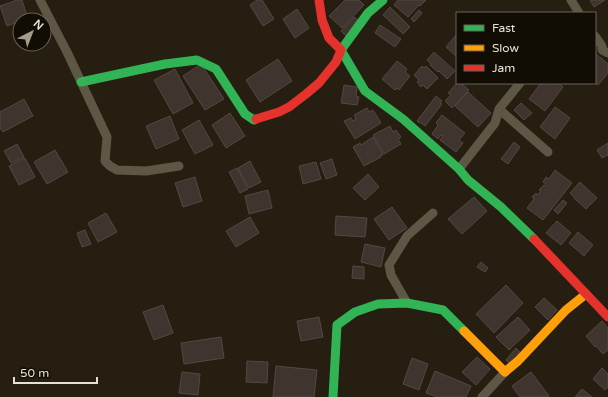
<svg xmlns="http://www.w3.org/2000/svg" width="608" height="397" font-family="'Varela Round',sans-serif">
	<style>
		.building { fill: #3f352e; stroke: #534842 }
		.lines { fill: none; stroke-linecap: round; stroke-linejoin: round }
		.street { stroke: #5e5746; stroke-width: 9 }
		.fast { stroke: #30b455; stroke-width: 9 }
		.slow { stroke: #ff9f0a; stroke-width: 9 }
		.jam { stroke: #e5322d; stroke-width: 9 }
	</style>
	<rect width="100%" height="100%" fill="#261e10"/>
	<path class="building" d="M17 0H22L28 19 20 20V21L7 26 0 6Z
		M257 0H262L274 19 263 26 250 5Z
		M345 0H359L364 5 342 28 329 16Z
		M398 0H426L420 6 419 5 408 17 394 5Z
		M590 0H605L594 7Z
		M390 7 410 27 403 34 383 15Z
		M297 9 309 28 295 38 283 19Z
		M419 10 422 13 414 22 411 19Z
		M354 17 359 21 346 36 341 31Z
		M380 25 401 39 395 47 375 33Z
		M457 34V57L446 47Z
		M434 52 455 71 447 79 439 71 438 72 430 65 431 64 427 60Z
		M595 53 608 64V73L598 85 595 82Z
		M278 59 292 81 260 102 246 80Z
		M397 61 407 69 405 72 410 76 399 90 397 88 395 90 382 79Z
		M201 64 224 99 205 110 183 76Z
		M422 66 424 68 426 66 438 78 427 89 423 85 421 87 417 82 419 80 414 75Z
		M175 69 193 103 173 114 154 80Z
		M457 83H461L469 90 452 108 445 101 451 95 448 93Z
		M541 83H558L563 87 545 111 529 99Z
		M344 85 357 87 356 96 359 97 357 105 341 103Z
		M468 92 491 113 478 127 455 106Z
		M436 96 442 101 440 103 442 104 425 126 420 122 419 123 417 121Z
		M24 99 33 116 3 132 0 128V112Z
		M521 103 532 113 524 120 514 110Z
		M555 107 570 118 555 139 540 127Z
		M367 108 369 112 373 110 381 123 355 139 344 121 351 118 353 121 356 119 354 115Z
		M230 113 245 136 226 148 212 125Z
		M442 115 465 133 459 140 463 143 456 152 440 140 443 136 441 135 438 139 432 134 438 125 436 123Z
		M170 116 179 139 156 149 146 126Z
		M199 120 213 145 195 154 182 130Z
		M390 126 393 132 396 130 401 137 398 139 401 144 384 154 373 135Z
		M373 137 383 155 380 156 381 157 364 166 353 147 360 143 361 145Z
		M514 142 520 147 508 164 501 159Z
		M608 143V155L602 158 597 150Z
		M17 144 24 157 11 163 4 151Z
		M55 150 68 172 47 184 34 162Z
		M25 158 35 177 19 185 9 166Z
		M332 159 337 175 326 179 320 163Z
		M250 161 261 182 249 188 238 168Z
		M316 162 321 179 303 184 299 166Z
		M237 168 248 189 240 193 229 172Z
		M555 170 572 183 543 220 527 208 534 199 532 197 536 193 538 195 541 191 539 190 544 185 545 186 546 184 543 182 546 177 549 179Z
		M368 174 379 187 365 200 353 188Z
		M195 177 202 201 183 207 175 183Z
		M580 182 597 198 586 209 574 198V197L570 193Z
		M268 190 272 208 249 214 245 196Z
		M474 197 487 211 462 234 448 219Z
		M563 200 567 203 558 214 554 210Z
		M392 207 407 228 389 240 374 219Z
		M106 213 117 232 98 242 88 223Z
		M336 216 367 218 365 237 335 235Z
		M250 217 259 233 236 247 226 231Z
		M557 221 571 233 561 245 546 233Z
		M85 230 91 244 82 247 77 233Z
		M578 232 593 245 584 256 569 243Z
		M365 244 385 248 381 267 361 262Z
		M481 262 488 268 485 272 477 267Z
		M353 266 364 267V279L352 278Z
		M506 285 523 303 494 333 476 314Z
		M544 298 557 310 548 320 535 307Z
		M163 305 173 333 154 340 143 312Z
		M319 317 323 337 301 341 297 321Z
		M518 317 530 330 509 350 496 337Z
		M602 321 608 328V350L603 354 596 346 595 347 586 336Z
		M221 337 224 358 184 364 181 343Z
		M516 348 521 353 510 364 506 360Z
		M477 357 490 369 476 385 462 372Z
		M412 358 428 364 419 390 403 384Z
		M247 361 268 362 267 383 246 382Z
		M276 366 317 370 314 397H273Z
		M602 368 608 374V387L605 390 593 379Z
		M435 371 471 386 466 397H437L426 393Z
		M182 372 200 374 198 395 179 393Z
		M531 372 549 396 547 397H520L512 386Z
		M582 389 592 397H575Z"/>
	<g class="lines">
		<path class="street" d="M40 0 67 52 107 137 105 161 110 166 117 170 146 171 179 166
			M571 0 579 13
			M595 36 602 46V50L608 53
			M499 109 548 152
			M459 169 495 123 499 109 520 83
			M407 303 391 275 389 265 407 236 433 213
			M482 397 505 372"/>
		<path class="fast" d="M383 0 368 13 341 50 365 91 403 119 459 169 468 180 501 207 534 239
			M81 82 165 64 197 60 216 69 245 114 254 120 256 119
			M333 397 337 325 355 312 378 304 407 303 443 310 464 331"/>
		<path class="slow" d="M464 331 505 372 518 361 566 310 586 294"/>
		<path class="jam" d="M256 119 279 112 289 107 306 94 319 83 336 62 341 50 329 38 322 20 319 0
			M534 239 608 317"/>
	</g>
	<rect x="456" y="12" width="140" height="72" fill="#120d04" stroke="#686256"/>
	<rect x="464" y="25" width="20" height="6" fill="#30b455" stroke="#686256"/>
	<text x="492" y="32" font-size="12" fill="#e8e1d2">Fast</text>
	<rect x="464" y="45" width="20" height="6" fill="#ff9f0a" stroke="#686256"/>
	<text x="492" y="52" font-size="12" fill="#e8e1d2">Slow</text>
	<rect x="464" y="65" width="20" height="6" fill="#e5322d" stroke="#686256"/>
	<text x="492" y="72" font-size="12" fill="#e8e1d2">Jam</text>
	<g transform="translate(32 32) rotate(42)"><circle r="19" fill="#120d04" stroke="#686256"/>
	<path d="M0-3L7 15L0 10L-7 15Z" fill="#a49d8e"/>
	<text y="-6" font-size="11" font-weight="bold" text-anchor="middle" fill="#e8e1d2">N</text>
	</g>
	<path d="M14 377v6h83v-6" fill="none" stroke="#e8e1d2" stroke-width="2"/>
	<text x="20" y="377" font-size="12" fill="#e8e1d2" stroke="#120d04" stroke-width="3" paint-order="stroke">50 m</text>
</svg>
